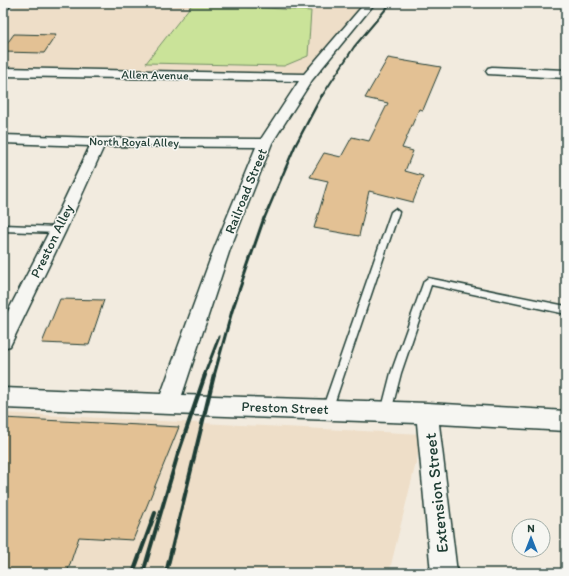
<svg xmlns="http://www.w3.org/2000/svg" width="569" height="576" font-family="Itim,sans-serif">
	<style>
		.built { fill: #eedec8 }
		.green { fill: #cae399; stroke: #749066 }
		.building { fill: #e3c194; stroke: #1f3d34 }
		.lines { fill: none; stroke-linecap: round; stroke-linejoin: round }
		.service-casing { stroke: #1f3d34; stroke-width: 3 }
		.minor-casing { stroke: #1f3d34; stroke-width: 3 }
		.secondary-casing { stroke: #1f3d34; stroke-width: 3 }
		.service { fill: #f6f6f2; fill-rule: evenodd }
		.minor { fill: #f6f6f2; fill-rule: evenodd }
		.secondary { fill: #f6f6f2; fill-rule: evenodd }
		.rail-far3 { stroke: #1f3d34; stroke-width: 2 }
		.rail-far2 { stroke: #1f3d34; stroke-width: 2.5 }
		.rail-far1 { stroke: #1f3d34; stroke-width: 3 }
		.rail { stroke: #1f3d34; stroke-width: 4 }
		.labels { text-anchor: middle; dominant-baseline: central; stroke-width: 3; stroke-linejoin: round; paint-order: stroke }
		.far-street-label { font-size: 12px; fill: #1f3d34; stroke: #f6f6f2 }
		.street-label { font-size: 14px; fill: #1f3d34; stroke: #f6f6f2 }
		.near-street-label { font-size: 17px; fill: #1f3d34; stroke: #f6f6f2 }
	</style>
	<rect width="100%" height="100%" fill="#f2ebdf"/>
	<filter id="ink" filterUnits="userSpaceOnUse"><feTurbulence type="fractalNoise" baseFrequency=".025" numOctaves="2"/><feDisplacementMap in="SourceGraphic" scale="8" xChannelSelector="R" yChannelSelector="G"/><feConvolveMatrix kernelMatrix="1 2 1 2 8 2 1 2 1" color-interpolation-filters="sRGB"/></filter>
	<g filter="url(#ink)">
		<path class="built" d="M17 3H364L305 72 298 74 3 68V20Z
			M3 413 423 434 389 573H3Z"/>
		<path class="green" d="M193 3 311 11 308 56 284 66 146 63Z"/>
		<path class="building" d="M14 34 56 35 44 53 3 52V49Z
			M388 58 441 67 423 110 419 109 402 148 413 151 405 171 423 176 413 202 369 191 359 236 314 228 328 181 310 177 324 153 341 157 352 137 369 141 388 103 365 98Z
			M60 299 104 300 89 345 42 343Z
			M3 418 179 427 133 540 79 537 67 573H3Z"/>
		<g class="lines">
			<defs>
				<path id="service" d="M395 209 399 212 332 410 331 413 327 415 323 413 322 410 391 212Z
					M3 225 58 227 62 230 58 233 3 231Z
					M428 278 566 306V314L431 285 401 373 391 412 390 415 386 417 382 415 381 412 391 373 424 281Z"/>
				<path id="minor" d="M365 3H375L312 80 272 143 230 249 182 395 427 403 566 411V431L439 424 457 573H431L417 423 3 408V388L161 394 214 249 256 147 104 146 66 230 10 346 3 348V321L50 230 90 146 3 143V135L99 138 261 139 299 81 3 76V68L304 74Z
					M492 67 566 70V78L488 74 486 71 488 68Z"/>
				<path id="secondary" d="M3 3H12L7 9 3 10Z"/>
			</defs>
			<use href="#service" class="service-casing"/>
			<use href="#minor" class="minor-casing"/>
			<use href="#secondary" class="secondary-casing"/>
			<use href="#service" class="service"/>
			<use href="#minor" class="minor"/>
			<use href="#secondary" class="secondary"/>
			<path class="rail-far3" d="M322 96 354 47 391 3"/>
			<path class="rail-far2" d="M264 219 295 146 322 95"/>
			<path class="rail-far1" d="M204 376 219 337
				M214 376 232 311 264 218"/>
			<path class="rail" d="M133 573 155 513
				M143 573 178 454 205 375
				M166 573 214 375"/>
		</g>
	</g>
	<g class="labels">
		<g class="far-street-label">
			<text transform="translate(155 75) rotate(1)">Allen Avenue</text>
			<text transform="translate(134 142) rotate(1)">North Royal Alley</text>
		</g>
		<g class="street-label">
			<text transform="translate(246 191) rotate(-68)">Railroad Street</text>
			<text transform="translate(52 241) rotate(-64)">Preston Alley</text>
			<text transform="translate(285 408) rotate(2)">Preston Street</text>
		</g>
		<g class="near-street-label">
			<text transform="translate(436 493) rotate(-96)">Extension Street</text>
		</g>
	</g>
	<rect width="569" height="576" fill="none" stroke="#f6f6f2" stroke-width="16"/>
	<rect x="8" y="8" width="553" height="560" fill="none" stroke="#1f3d34" stroke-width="1.5" filter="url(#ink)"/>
	<g transform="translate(531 538)"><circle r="19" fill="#f6f6f2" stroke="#a0aca6"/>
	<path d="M0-3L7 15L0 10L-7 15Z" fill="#1f6fb2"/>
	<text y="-6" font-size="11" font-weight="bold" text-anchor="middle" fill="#1f3d34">N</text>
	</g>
</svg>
